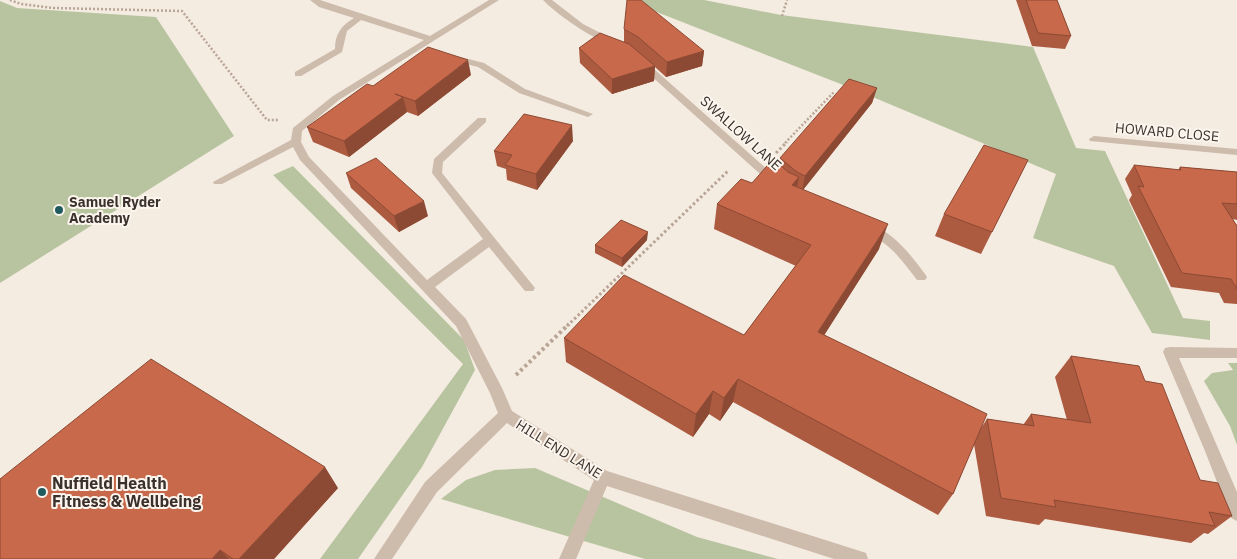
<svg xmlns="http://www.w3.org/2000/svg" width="1237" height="559" font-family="'IBM Plex Sans',sans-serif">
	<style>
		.green { fill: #b8c4a0 }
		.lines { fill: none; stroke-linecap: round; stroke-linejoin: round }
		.path-far2 { stroke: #b9a596; stroke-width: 2.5; stroke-dasharray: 2 2; stroke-linecap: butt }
		.path-far1 { stroke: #b9a596; stroke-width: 3; stroke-dasharray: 2.5 2.5; stroke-linecap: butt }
		.path { stroke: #b9a596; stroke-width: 4; stroke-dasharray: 3 3; stroke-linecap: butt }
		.minor { fill: #cdbbac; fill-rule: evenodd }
		.wall { fill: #ac5a40 }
		.shaded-wall { fill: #8c4a34 }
		.building { fill: #c8694b; stroke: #8c4a34 }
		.poi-dot { fill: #1f5a5e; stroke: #fbf5ee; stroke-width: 2 }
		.labels { text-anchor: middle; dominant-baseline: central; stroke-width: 4; stroke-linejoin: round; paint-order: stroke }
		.street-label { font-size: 14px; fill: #3b302b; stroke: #fbf5ee }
		.poi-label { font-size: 14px; font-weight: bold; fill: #3b302b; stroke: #fbf5ee; text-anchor: start }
		.near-poi-label { font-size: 16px; font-weight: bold; fill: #3b302b; stroke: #fbf5ee; text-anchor: start }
	</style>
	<rect width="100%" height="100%" fill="#f4ebe1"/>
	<path class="green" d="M626 0H704L781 15 1033 47 1076 148 1105 151 1183 318 1210 321V340L1152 333 1114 266 1033 238 1056 174 856 90Z
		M0 1 17 8 156 17 234 136 0 283Z
		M293 166 464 340 475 370 422 467 358 559H320L463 364 273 175Z
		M1228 363H1237V445L1230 426 1204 381 1212 373 1233 370Z
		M535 468 697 537 778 559H645L441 499 466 480 495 470Z"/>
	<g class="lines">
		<path class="path-far2" d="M10 0 21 4 54 8 182 11 267 120H278
			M782 16 787 0
			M785 143 834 92"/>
		<path class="path-far1" d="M776 153 787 142
			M567 326 728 171"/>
		<path class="path" d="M516 375 569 324"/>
		<path class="minor" d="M310 0H320L430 36 489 0H499L339 100 302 131 301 142 309 157 427 280 483 239 432 173 434 159 478 118H486V122L443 162 442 173 535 288 533 291H525L489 247 435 287 466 319 502 388 512 411 607 471 860 551 866 553 868 559H834L607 486 576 559H559L594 480 507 423 437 492 392 559H374L425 482 498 413 490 393 456 326 300 160 293 147 222 184H214L213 182 291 140 293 128 333 96 424 40 361 20 347 31 342 52 301 76H295V72L335 49C335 34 341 26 354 18L319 7Z
			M543 0H552L583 24 616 41C604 50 553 11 543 0Z
			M453 55 484 63 525 89 593 114 588 117 585 116 519 93 478 67 450 60 449 58Z
			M642 60 645 61 778 179 779 181 778 183H770L639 65 637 63Z
			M1094 136 1237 149V155L1090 141 1089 139Z
			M868 224C893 231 910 254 925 274L927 277 925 280H917C907 267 898 254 885 244 878 238 867 235 862 228L864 225Z
			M1170 347 1237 348V358H1179L1237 492V521L1231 518 1205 451 1163 352 1165 348Z"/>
	</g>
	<path class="wall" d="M1016 0H1057L1071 36 1065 49 1032 46Z
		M624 29 704 51 702 66 666 77 655 67 654 81 612 94 580 63 579 48 624 42Z
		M471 75 418 116 407 112 349 157 313 142 307 127 373 86Z
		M877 88 872 103 803 190 879 249 824 335 981 428 987 419 1023 425 1031 414 1067 420 1055 377 1071 356 1145 381 1200 480 1232 516 1208 534 1204 533 1191 543 1045 519 1039 525 986 516 974 444 953 494 938 515 733 402 720 421 709 414 693 437 566 362 564 338 744 335 796 266 714 229 717 204 752 183 779 164 780 158Z
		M573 141 537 190 507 180 506 169 497 166 494 151Z
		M1028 160 981 254 935 236 944 214Z
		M1134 165 1178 170 1180 167 1237 172V220L1233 219 1237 226V304L1224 303 1219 293 1171 287 1129 200 1132 195 1125 179Z
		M346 173 428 216 399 232 351 188Z
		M647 240 622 267 595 253V245Z
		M338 488 274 559H0Z"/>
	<path class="shaded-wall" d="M704 51 702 66 666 77 667 62Z
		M468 60 471 75 418 116 415 101Z
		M655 66 654 81 612 94V79Z
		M877 88 872 103 802 191 805 176Z
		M403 97 407 112 349 157 344 141Z
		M572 125 573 141 537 190 536 174Z
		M799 177 794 201 792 185Z
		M424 201 428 216 399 232 394 216Z
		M888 224 879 249 811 356 818 332Z
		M648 232 647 240 622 267V258Z
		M738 379 733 402 720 421 724 398Z
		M713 391 709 414 693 437 696 414Z
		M325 467 338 488 274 559H239Z
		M220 550 229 559H212Z"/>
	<path class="building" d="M627 0H641L704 51 667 62 638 37 624 29Z
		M1026 0H1057L1071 36 1038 33Z
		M600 33 629 44 655 66 612 79 579 48Z
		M428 47 468 60 415 101 395 94 403 97 344 141 307 127 367 84 373 86Z
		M849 79 877 88 805 176 797 172 780 158Z
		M524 114 572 125 536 174 505 165 512 155 494 151Z
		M984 145 1028 160 992 232 944 214Z
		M376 158 424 201 394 216 346 173Z
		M773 159 788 172 799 177 792 185 888 224 818 332 987 414 953 494 738 379 724 398 713 391 696 414 564 338 624 275 744 335 811 245 717 204 741 179 752 183Z
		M1134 165 1181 170 1180 167 1237 172V204L1222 203 1237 226V289L1231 279 1182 273 1138 186 1144 187Z
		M621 220 648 232 622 258 595 245Z
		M1071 356 1139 366 1145 381 1162 384 1200 480 1218 483 1232 516 1209 512 1215 526 1054 500 1056 507 1001 498 987 419 1034 426 1031 414 1091 423Z
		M151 359 325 467 239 559H233L220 550 212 559H0V479Z"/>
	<g class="poi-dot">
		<circle cx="59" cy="210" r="5"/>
		<circle cx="42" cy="492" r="5"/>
	</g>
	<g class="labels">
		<g class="street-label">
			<text transform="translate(1167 132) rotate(5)">HOWARD CLOSE</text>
			<text transform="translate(741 133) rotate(42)">SWALLOW LANE</text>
			<text transform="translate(559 449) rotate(32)">HILL END LANE</text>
		</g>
		<g class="poi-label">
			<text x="69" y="202">Samuel Ryder<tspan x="69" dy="16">Academy</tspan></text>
		</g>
		<g class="near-poi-label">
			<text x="52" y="483">Nuffield Health<tspan x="52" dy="18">Fitness &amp; Wellbeing</tspan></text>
		</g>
	</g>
</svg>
